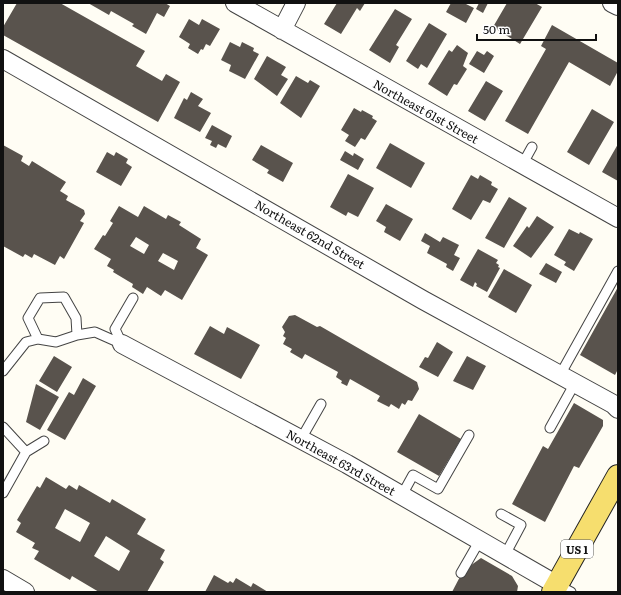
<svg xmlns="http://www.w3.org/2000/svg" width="621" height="595" font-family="Literata,serif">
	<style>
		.building { fill: #59534d; fill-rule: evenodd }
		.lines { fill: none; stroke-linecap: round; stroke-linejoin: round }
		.service-casing { stroke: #444; stroke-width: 11 }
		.minor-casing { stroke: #444; stroke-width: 20 }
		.primary-casing { stroke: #222; stroke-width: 24 }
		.service { stroke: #fff; stroke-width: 9 }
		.minor { stroke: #fff; stroke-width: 18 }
		.primary { stroke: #f6de6e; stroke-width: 22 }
		.labels { text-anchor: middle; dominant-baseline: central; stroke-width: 4; stroke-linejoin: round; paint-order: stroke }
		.shield { fill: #fff; stroke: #585858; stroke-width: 1 }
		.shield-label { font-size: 11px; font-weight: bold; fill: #111 }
		.street-label { font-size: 12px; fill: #111; stroke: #fff }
	</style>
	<rect width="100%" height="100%" fill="#fffdf4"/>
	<path class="building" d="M17 3H60L145 51 136 66 162 81 166 74 180 82 158 122 3 35V27Z
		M88 3H165L170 6 164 17 157 13 146 34 132 26 134 24 111 11 109 15Z
		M337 3H365L360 11 357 8 341 34 324 24Z
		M451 3H464L474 8 466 23 446 12Z
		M479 3H488L483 13 476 9Z
		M507 3H535L542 7 520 44 493 27Z
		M395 9 412 19 396 45 399 47 390 63 369 50Z
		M189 19 199 25 202 19 220 29 210 46 206 44 203 50 201 49 198 54 188 48 190 44 179 37Z
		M429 23 447 34 427 68 421 64 418 69 406 61Z
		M552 25 618 63V71L610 86 569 62 528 134 505 121 546 49 541 46Z
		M230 42 240 47 242 42 254 48 253 51 259 54 245 79 229 71 231 65 221 60Z
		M457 45 468 53 463 66 467 69 457 85 454 84 447 96 428 84 449 50 452 52Z
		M477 51 484 55 487 51 494 56 484 73 469 64Z
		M267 56 286 67 281 75 288 79 277 96 254 79Z
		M296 76 308 83 310 80 320 86 301 118 280 103Z
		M486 81 503 91 485 121 468 111Z
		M191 92 203 99 198 106 211 113 200 132 174 118 184 98 187 100Z
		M354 108 361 112 362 110 373 116 372 118 377 121 365 140 361 138 355 147 345 141 349 135 341 130Z
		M592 109 614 122 589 165 567 152Z
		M212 125 232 136 226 148 218 144 216 148 210 145 212 141 205 138Z
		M390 143 425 163 411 188 376 168Z
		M618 144V181L602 172Z
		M3 145 23 156 21 161 29 166 32 161 66 182 60 191 68 196 66 200 84 210 85 214 80 221 84 223 64 259 60 256 55 265 34 254 32 258 25 254 23 257 3 246Z
		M261 145 293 163 283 182 267 173 269 170 252 160Z
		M345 151 353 156 354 153 364 159 358 170 340 160Z
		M107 152 114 156 116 152 128 159 126 163 132 167 121 186 96 172Z
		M348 174 374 188 358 217 348 212 346 216 330 207Z
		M471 175 478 179 480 175 492 182 491 185 498 189 490 203 483 200 471 220 452 209Z
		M509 197 527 208 504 248 485 238Z
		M386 204 413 219 400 241 384 232 386 227 376 221Z
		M119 206 138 217 144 206 166 219 168 215 181 222 179 225 201 239 196 248 208 255 182 300 165 290 161 296 147 287 143 294 132 287 133 284 113 272 114 270 107 266 111 259 94 249 103 235 105 236 113 223 110 221ZM136 237 149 245 144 254 130 246ZM163 253 178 261 174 270 158 261Z
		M537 216 554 227 531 258 513 246 527 226 529 228Z
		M569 229 579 234 580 232 593 239 574 271 564 265 566 262 554 255Z
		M425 233 440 242 443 237 459 245 454 255 460 258 453 271 446 267 447 264 427 253 430 246 421 241Z
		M478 249 498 260 496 263 499 265 498 267 500 268 487 292 476 286 477 284 475 282 473 287 460 280Z
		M546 263 562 272 556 283 539 274Z
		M504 269 532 285 516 313 488 297Z
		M618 287V369L615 375 580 355Z
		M295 315 317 327 320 326 417 382 419 389 412 401 408 400 405 405 402 403 399 409 391 404 389 407 377 401 380 396 350 379 347 386 341 383 342 381 336 377 338 372 305 354 302 359 290 352 292 349 283 344 286 338 283 336 285 332 282 327 289 316Z
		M210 326 224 334 227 327 260 345 241 379 194 354Z
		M437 342 453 352 438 377 419 367 425 357 428 358Z
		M54 356 72 367 57 392 39 381Z
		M467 356 486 366 473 390 453 381Z
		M83 378 96 386 65 440 47 430 69 392 74 395Z
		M36 384 59 397 40 430 26 422Z
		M574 403 603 420V426L579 468 574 466 545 522 512 504 543 446 548 449Z
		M419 414 461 439 439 476 397 452Z
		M46 477 66 489 69 485 77 490 79 485 110 503 112 499 146 519 137 534 165 550 160 559 164 562 147 592H99L72 576 70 580 34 559 39 551 32 548 35 543 16 532 21 523 17 520 37 486 40 488ZM65 509 90 523 80 542 55 528ZM106 536 130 551 119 571 94 556Z
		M481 558 512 576 518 586 517 592H452L463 571Z
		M214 575 228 583 230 581 233 583 236 578 251 587 253 583 268 592H205Z"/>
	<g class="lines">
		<defs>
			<path id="service" d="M522 165 532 147
				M38 339 28 318 40 298 64 297 76 318 77 335
				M122 344 115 329 133 298
				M3 371 26 342 38 339 56 342 77 335 95 332 122 344
				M560 375 618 271
				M3 427 26 452 3 493
				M550 428 575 383
				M301 439 321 404
				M26 452 44 441
				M402 495 413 475 438 489 469 435
				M501 514 521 525 505 555
				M461 573 480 540
				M557 585 571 592"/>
			<path id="minor" d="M235 3 618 218
				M612 3 618 6
				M282 30 296 3
				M3 59 423 300 613 404 618 409
				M122 344 347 464 557 585
				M3 579 25 592"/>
			<path id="primary" d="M553 592 618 476"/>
		</defs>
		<use href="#service" class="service-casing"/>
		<use href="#minor" class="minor-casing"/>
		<use href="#primary" class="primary-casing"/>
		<use href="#service" class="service"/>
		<use href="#minor" class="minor"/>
		<use href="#primary" class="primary"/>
	</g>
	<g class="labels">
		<rect class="shield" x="561" y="540" width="32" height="18" rx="3"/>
		<g class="shield-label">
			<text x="577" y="549">US 1</text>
		</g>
		<g class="street-label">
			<text transform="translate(426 111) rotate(29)">Northeast 61st Street</text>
			<text transform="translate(310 234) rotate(30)">Northeast 62nd Street</text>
			<text transform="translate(341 462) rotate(29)">Northeast 63rd Street</text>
		</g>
	</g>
	<rect width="621" height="595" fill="none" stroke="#111111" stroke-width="8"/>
	<path d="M477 34v6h119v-6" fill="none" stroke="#111111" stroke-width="2"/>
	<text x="483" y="34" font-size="12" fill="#111111" stroke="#ffffff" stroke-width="3" paint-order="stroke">50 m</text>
</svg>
